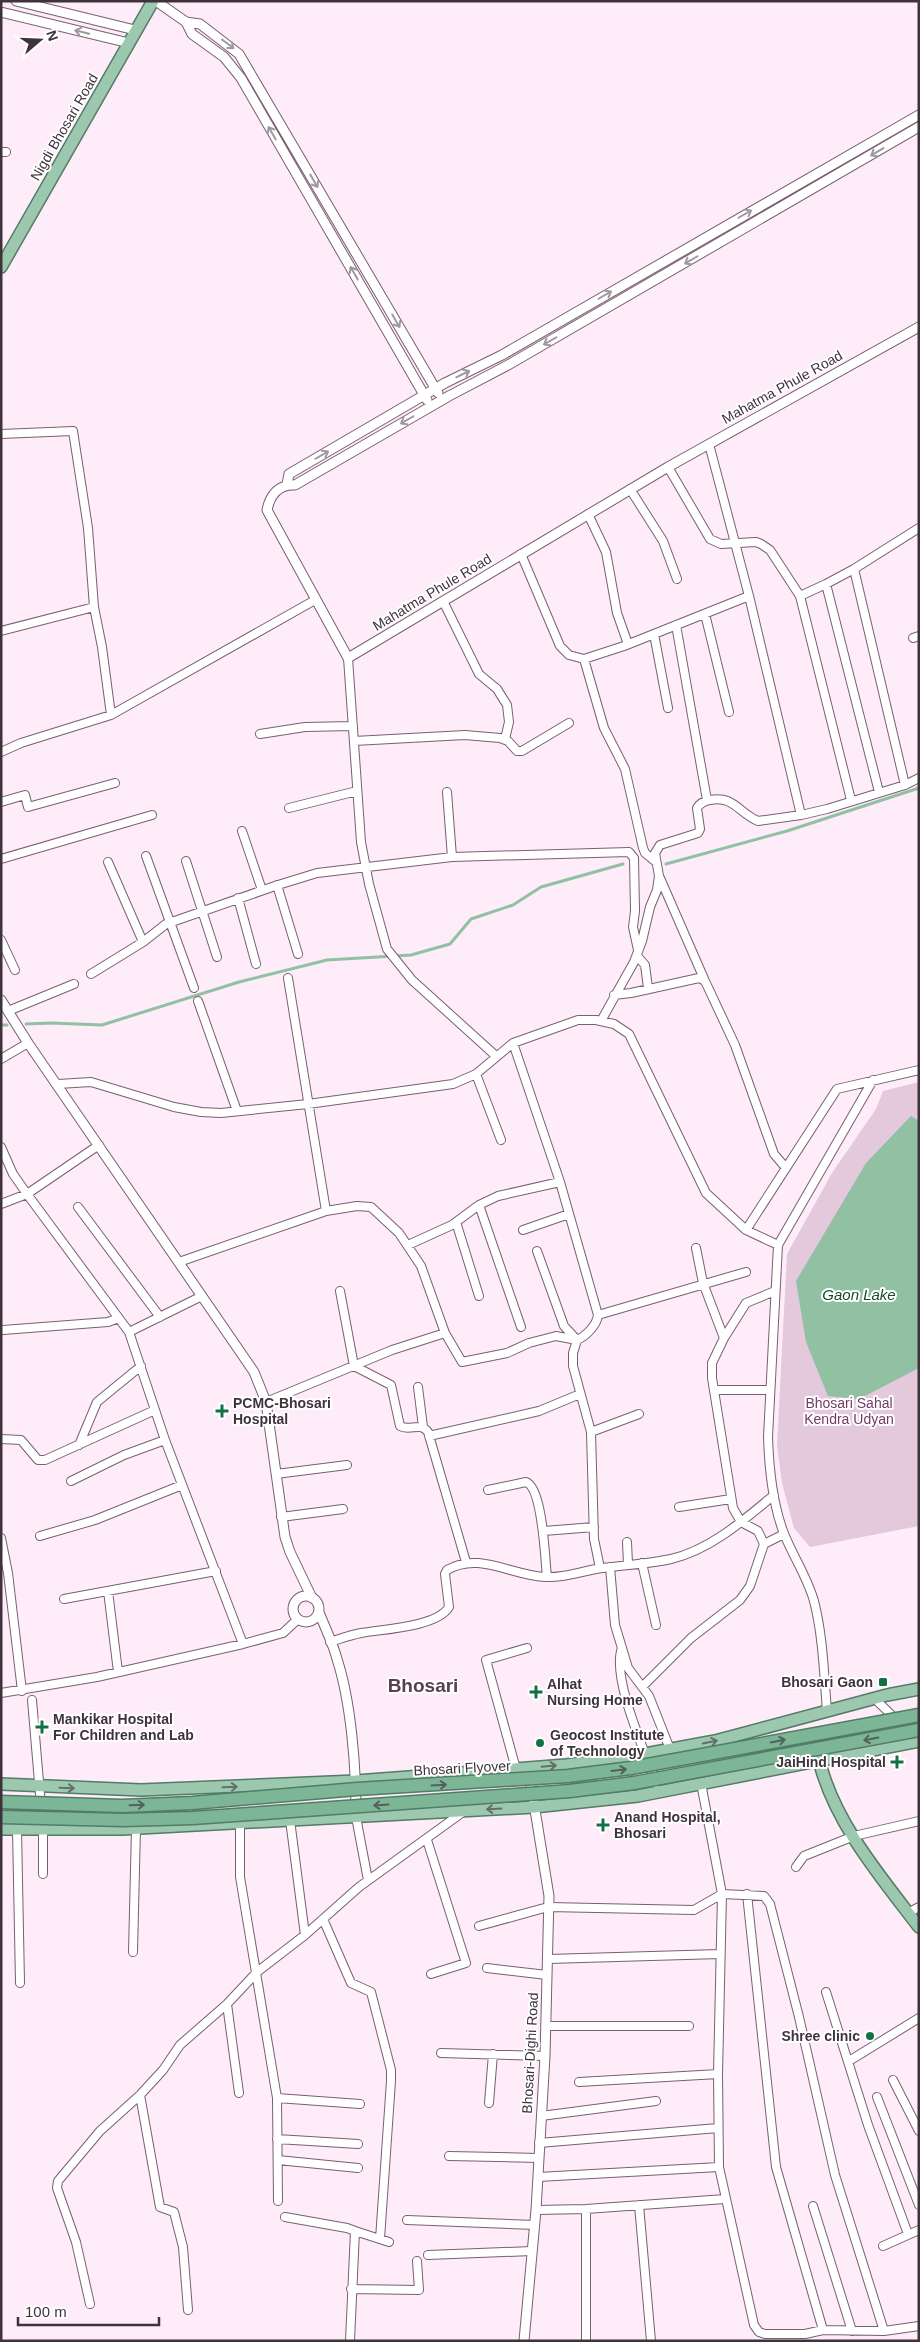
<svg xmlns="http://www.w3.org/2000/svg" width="920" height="2342" font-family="Arial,sans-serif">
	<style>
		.green { fill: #e4c8db }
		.water { fill: #91c0a3 }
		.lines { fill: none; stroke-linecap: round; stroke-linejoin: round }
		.stream { stroke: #91c0a3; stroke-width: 3 }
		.minor-casing { stroke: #795f71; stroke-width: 10 }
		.tertiary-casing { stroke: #795f71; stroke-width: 11 }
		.primary-casing { stroke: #517c65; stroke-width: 14 }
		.minor { stroke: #fff; stroke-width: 8 }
		.tertiary { stroke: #fff; stroke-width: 9 }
		.primary { stroke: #9dc8b0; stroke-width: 11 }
		.trunk-bridge-casing { stroke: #517c65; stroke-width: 15; stroke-linecap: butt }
		.trunk-bridge { stroke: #7cb696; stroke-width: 12 }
		.oneway { stroke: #9e999d }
		.oneway2 { stroke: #54615b }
		.oneway3 { stroke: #646f6a }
		.poi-dot { fill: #127146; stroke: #fff; stroke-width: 2 }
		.labels { text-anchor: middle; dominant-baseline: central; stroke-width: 4; stroke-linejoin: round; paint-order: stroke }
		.street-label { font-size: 14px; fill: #3e333b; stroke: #fff }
		.poi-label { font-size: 14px; font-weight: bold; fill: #3e333b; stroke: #fff; text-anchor: start }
		.park-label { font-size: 14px; fill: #733c64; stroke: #fff }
		.water-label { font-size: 15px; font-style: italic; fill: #134b2f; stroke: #fff }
		.district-label { font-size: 19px; font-weight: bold; fill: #584051; stroke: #fff }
	</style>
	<rect width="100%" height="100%" fill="#ffecf9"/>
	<path class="green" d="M919 1082V1526L810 1547 794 1528 782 1483 777 1446 787 1254 832 1173 876 1109 883 1091Z"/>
	<path class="water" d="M911 1116 919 1121V1368L859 1399 828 1396 806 1342 796 1281 866 1163Z"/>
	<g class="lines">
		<path class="stream" d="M666 864 787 831 919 788
			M26 1024 51 1023 102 1025 239 982 327 960 411 955 450 944 471 919 513 905 541 887 623 864
			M1 1025H7"/>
		<defs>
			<path id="minor" d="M1 152H6
				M1 434 73 431 88 528 94 607 102 647 111 715 21 743 1 752
				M668 467 710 539 721 544 756 542 761 544 770 550 800 596 851 800
				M630 489 663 541 677 579
				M588 514 606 552 617 613 628 644
				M521 554 560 646 569 655 584 659 624 646 749 596 709 444
				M854 569 919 528
				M826 584 854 569 905 785
				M800 596 826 584 879 792
				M443 601 479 674 497 689 507 705 509 722 505 739
				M705 614 729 712
				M676 625 707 800
				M1 631 94 607
				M654 634 668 708
				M913 638 919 636
				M348 658 361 842 369 884 387 949 412 980 496 1056
				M584 659 604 728 625 769 643 848 645 853 656 862
				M111 715 315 600
				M260 734 305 727 353 726
				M354 741 465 735 500 738 508 741 517 751H522L569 723
				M447 792 452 857
				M1 802 25 795 28 807 115 783
				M289 808 357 791
				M801 815 827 809 905 785 919 778
				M242 831 262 890
				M146 856 194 988
				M1 859 152 815
				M186 861 217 957
				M108 862 143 942
				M660 878 705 981
				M277 885 298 954
				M238 898 256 964
				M1 940 15 970
				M637 956 645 965 648 988
				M91 974 143 942 166 924 278 885 317 873 452 857 629 852 634 858 635 911 633 927 638 950
				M288 978 326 1211
				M614 995 631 993 699 978 705 981 735 1045 774 1154 786 1168
				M198 1001 237 1111
				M8 1011 74 984
				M601 1021 634 962 642 941 650 907 657 890 659 876 655 853 660 845 698 833 700 829 697 808C700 803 704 801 710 800 733 795 739 813 758 821L801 815 749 596
				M513 1043 560 1182 598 1315
				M1 1059 28 1043
				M476 1074 501 1140
				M58 1084 91 1082 174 1107 201 1112 221 1113 308 1104 453 1084 476 1074 513 1043 578 1020H596L614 1024 629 1034 706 1193 746 1230 778 1245
				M1 1147 13 1174 27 1194 129 1332 165 1440 243 1644
				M1 1204 27 1194 99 1145
				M479 1205 521 1327
				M78 1207 160 1317
				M456 1222 479 1296
				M523 1230 569 1214
				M746 1230 837 1089 919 1070
				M408 1245 452 1225 479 1205 498 1196 560 1182
				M537 1251 564 1326 576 1339
				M179 1262 326 1211 357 1206 371 1207 399 1233 421 1266 445 1333 462 1362 507 1353 529 1343 556 1336 577 1340
				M340 1291 354 1366 391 1385 400 1426C410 1432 420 1421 428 1432L466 1562
				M3 1330 108 1322 119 1318
				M129 1332 202 1296
				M724 1338 746 1303 775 1291
				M418 1387 423 1427
				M714 1390H770
				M266 1402 392 1350 445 1333
				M591 1432 639 1414
				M429 1436 539 1411 580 1394
				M1 1439 21 1440 38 1460H45L155 1410
				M79 1445 97 1402 141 1366
				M276 1474 347 1465
				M71 1481 124 1455 165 1440
				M488 1490 526 1482C543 1488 545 1560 547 1577
				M679 1507 731 1499
				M281 1517 343 1509
				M544 1531 594 1527
				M40 1536 95 1520 182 1485
				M1 1538 8 1573 22 1691
				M627 1542 628 1564
				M764 1544 784 1534
				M642 1563 656 1625
				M610 1567 615 1625 628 1668 649 1696 670 1749
				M600 1568 594 1539 591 1432 573 1366V1353L577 1340C586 1336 597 1325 598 1315L746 1272
				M108 1591 118 1672
				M64 1599 216 1571
				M330 1642C340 1639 350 1635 361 1633 383 1629 437 1627 449 1607L445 1574 447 1570C479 1551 512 1576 546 1577 566 1578 584 1570 603 1568 625 1565 648 1564 671 1559 710 1550 744 1520 774 1495
				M622 1648C611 1678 645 1751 656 1783
				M642 1687 691 1638 740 1600 750 1586 764 1544 758 1531 741 1522 733 1508 712 1378V1363L724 1338 703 1283 696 1248
				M1 1693 97 1677 243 1644 283 1633 298 1619
				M874 1698 910 1733
				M32 1700 43 1829V1874
				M827 1711C824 1674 823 1636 814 1601 807 1576 792 1555 783 1531 772 1501 769 1468 768 1437L778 1245 873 1080
				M516 1769 486 1660 527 1648
				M701 1783 722 1894 764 1896 770 1904 799 2017 835 2175 884 2331
				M356 1817 368 1880
				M290 1820 305 1935
				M240 1823V1877L277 2098 278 2201
				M17 1829 20 1983
				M427 1840 466 1963 431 1974
				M796 1867 804 1856 854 1836 919 1821
				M747 1894 776 2167 823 2330
				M908 1913 919 1907
				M323 1919 351 1983 371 1992 391 2070V2081L380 2239
				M479 1926 548 1907 694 1910 722 1894 718 2074 719 2167 754 2325 759 2332 765 2334H805L823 2330 884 2331 919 2326
				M133 1952 136 1828
				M548 1959 720 1954
				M487 1968 547 1975
				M826 1992 868 2125 908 2234
				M227 2004 239 2093
				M546 2026H689
				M441 2053 545 2056
				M849 2061 919 2018
				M893 2080 919 2131
				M579 2082 718 2074
				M140 2095 160 2207 174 2212 183 2247 188 2310
				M877 2097 919 2205
				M277 2098 360 2104
				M489 2103 493 2054
				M541 2116 656 2101
				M277 2139 358 2144
				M539 2143 718 2128
				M449 2156 538 2158
				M278 2160 358 2168
				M538 2177 719 2167
				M639 2205 651 2341
				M813 2206 852 2331
				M536 2210 586 2209 725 2199
				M285 2217 347 2228 355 2231
				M407 2220 535 2225
				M883 2246 919 2230
				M428 2255 532 2251
				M351 2289 419 2290 417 2261
				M90 2304 76 2242 57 2188 58 2181 100 2131 140 2095 163 2070 180 2045 227 2004 257 1972 305 1935 359 1887 463 1812
				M350 2341 355 2231 389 2242
				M586 2341V2209"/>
			<path id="tertiary" d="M16 1 135 30
				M156 1 186 22 200 24 239 54 438 393
				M1 12 129 43
				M186 22 192 34 224 57 241 78 427 400
				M919 127 508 365 449 396 295 485C279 484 270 495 267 510L348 658 668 467 919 327
				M287 484 289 474 445 383 502 355 919 115
				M1 1000 28 1043 254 1372 266 1402 285 1537 290 1552 312 1598
				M293 1609a13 13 0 1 1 26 0a13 13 0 1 1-26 0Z
				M319 1612C325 1628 333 1643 337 1659 351 1702 356 1766 356 1812
				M524 2341 536 2210 545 2056 549 1896 529 1773"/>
			<path id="primary" d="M1 267 153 1
				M819 1760C834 1822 880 1876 919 1927
				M1 1784 141 1790 356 1781 566 1765 629 1757 715 1741 887 1695 919 1689
				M1 1829H122L534 1807 638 1796 919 1741"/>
		</defs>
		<use href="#minor" class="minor-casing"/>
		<use href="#tertiary" class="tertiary-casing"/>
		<use href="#primary" class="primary-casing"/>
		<use href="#minor" class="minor"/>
		<use href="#tertiary" class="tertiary"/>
		<use href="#primary" class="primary"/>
		<defs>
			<path id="trunk-bridge" d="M1 1802 122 1806 192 1803 357 1789 568 1776 631 1768 919 1715
				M1 1817 123 1820 193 1818 570 1791 634 1783 919 1730"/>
		</defs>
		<use href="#trunk-bridge" class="trunk-bridge-casing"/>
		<use href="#trunk-bridge" class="trunk-bridge"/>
	</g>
	<defs><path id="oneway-shaft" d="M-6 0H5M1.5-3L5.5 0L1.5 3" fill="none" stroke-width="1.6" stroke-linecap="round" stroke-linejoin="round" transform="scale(1.25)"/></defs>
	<g class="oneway">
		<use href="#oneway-shaft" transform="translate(82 32) rotate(-166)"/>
		<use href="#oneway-shaft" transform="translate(228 44) rotate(37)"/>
		<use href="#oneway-shaft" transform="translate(272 133) rotate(-120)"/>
		<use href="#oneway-shaft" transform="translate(877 152) rotate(149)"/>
		<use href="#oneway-shaft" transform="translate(314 181) rotate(60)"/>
		<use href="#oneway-shaft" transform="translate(745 214) rotate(-30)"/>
		<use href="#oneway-shaft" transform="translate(691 260) rotate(150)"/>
		<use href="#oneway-shaft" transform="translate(354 273) rotate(-120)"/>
		<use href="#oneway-shaft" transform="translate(605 295) rotate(-30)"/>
		<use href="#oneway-shaft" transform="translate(396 321) rotate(60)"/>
		<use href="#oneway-shaft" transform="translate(550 341) rotate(150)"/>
		<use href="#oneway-shaft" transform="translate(463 374) rotate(-26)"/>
		<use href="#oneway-shaft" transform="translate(407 420) rotate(150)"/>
		<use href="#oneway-shaft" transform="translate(322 455) rotate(-30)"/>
	</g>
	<g class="oneway2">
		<use href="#oneway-shaft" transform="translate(871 1739) rotate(169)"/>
		<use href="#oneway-shaft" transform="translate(778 1741) rotate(-11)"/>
		<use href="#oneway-shaft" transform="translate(619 1770) rotate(-7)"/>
		<use href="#oneway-shaft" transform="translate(439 1785) rotate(-3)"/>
		<use href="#oneway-shaft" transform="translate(137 1805) rotate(-2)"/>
		<use href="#oneway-shaft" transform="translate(381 1805) rotate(176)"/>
	</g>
	<g class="oneway3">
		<use href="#oneway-shaft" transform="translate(710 1742) rotate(-11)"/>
		<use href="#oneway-shaft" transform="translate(549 1766) rotate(-5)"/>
		<use href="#oneway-shaft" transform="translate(230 1787) rotate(-2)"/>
		<use href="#oneway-shaft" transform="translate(67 1788) rotate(2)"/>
		<use href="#oneway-shaft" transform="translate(494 1809) rotate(177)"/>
	</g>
	<g class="poi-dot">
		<path d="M219.5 1403.5h5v5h5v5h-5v5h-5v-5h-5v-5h5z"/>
		<rect x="878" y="1677" width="10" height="10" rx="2.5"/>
		<path d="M533.5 1684.5h5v5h5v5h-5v5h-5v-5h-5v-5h5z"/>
		<path d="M39.5 1719.5h5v5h5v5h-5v5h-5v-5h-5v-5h5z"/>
		<circle cx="540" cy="1743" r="5"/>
		<path d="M894.5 1754.5h5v5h5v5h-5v5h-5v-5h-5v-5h5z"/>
		<path d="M600.5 1817.5h5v5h5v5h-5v5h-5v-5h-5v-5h5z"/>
		<circle cx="870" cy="2036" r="5"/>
	</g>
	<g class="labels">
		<g class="street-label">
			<text transform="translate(64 127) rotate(-60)">Nigdi Bhosari Road</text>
			<text transform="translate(782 387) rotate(-29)">Mahatma Phule Road</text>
			<text transform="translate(432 592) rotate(-31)">Mahatma Phule Road</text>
			<text transform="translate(462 1768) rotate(-3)">Bhosari Flyover</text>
			<text transform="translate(530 2053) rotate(-87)">Bhosari-Dighi Road</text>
		</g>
		<g class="poi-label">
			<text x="233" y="1403">PCMC-Bhosari<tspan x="233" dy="16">Hospital</tspan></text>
			<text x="873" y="1682" text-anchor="end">Bhosari Gaon</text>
			<text x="547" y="1684">Alhat<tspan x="547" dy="16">Nursing Home</tspan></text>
			<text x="53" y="1719">Mankikar Hospital<tspan x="53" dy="16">For Children and Lab</tspan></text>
			<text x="550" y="1735">Geocost Institute<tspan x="550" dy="16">of Technology</tspan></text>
			<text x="886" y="1762" text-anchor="end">JaiHind Hospital</text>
			<text x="614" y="1817">Anand Hospital,<tspan x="614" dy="16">Bhosari</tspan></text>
			<text x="860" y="2036" text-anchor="end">Shree clinic</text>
		</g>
		<g class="park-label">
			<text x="849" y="1403">Bhosari Sahal<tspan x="849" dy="16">Kendra Udyan</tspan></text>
		</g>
		<g class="water-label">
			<text x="859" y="1294">Gaon Lake</text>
		</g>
		<g class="district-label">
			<text x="423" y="1685">Bhosari</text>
		</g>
	</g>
	<rect width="920" height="2342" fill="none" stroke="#3e333b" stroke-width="5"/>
	<g transform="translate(40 40) rotate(71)" stroke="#ffffff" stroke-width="4" paint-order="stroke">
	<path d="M0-4L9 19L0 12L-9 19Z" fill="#3e333b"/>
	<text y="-8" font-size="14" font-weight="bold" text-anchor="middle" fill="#3e333b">N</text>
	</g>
	<path d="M18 2317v8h141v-8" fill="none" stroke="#3e333b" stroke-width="2.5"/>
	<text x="25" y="2317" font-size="15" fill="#3e333b" stroke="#ffffff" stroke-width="4" paint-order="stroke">100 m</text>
</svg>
